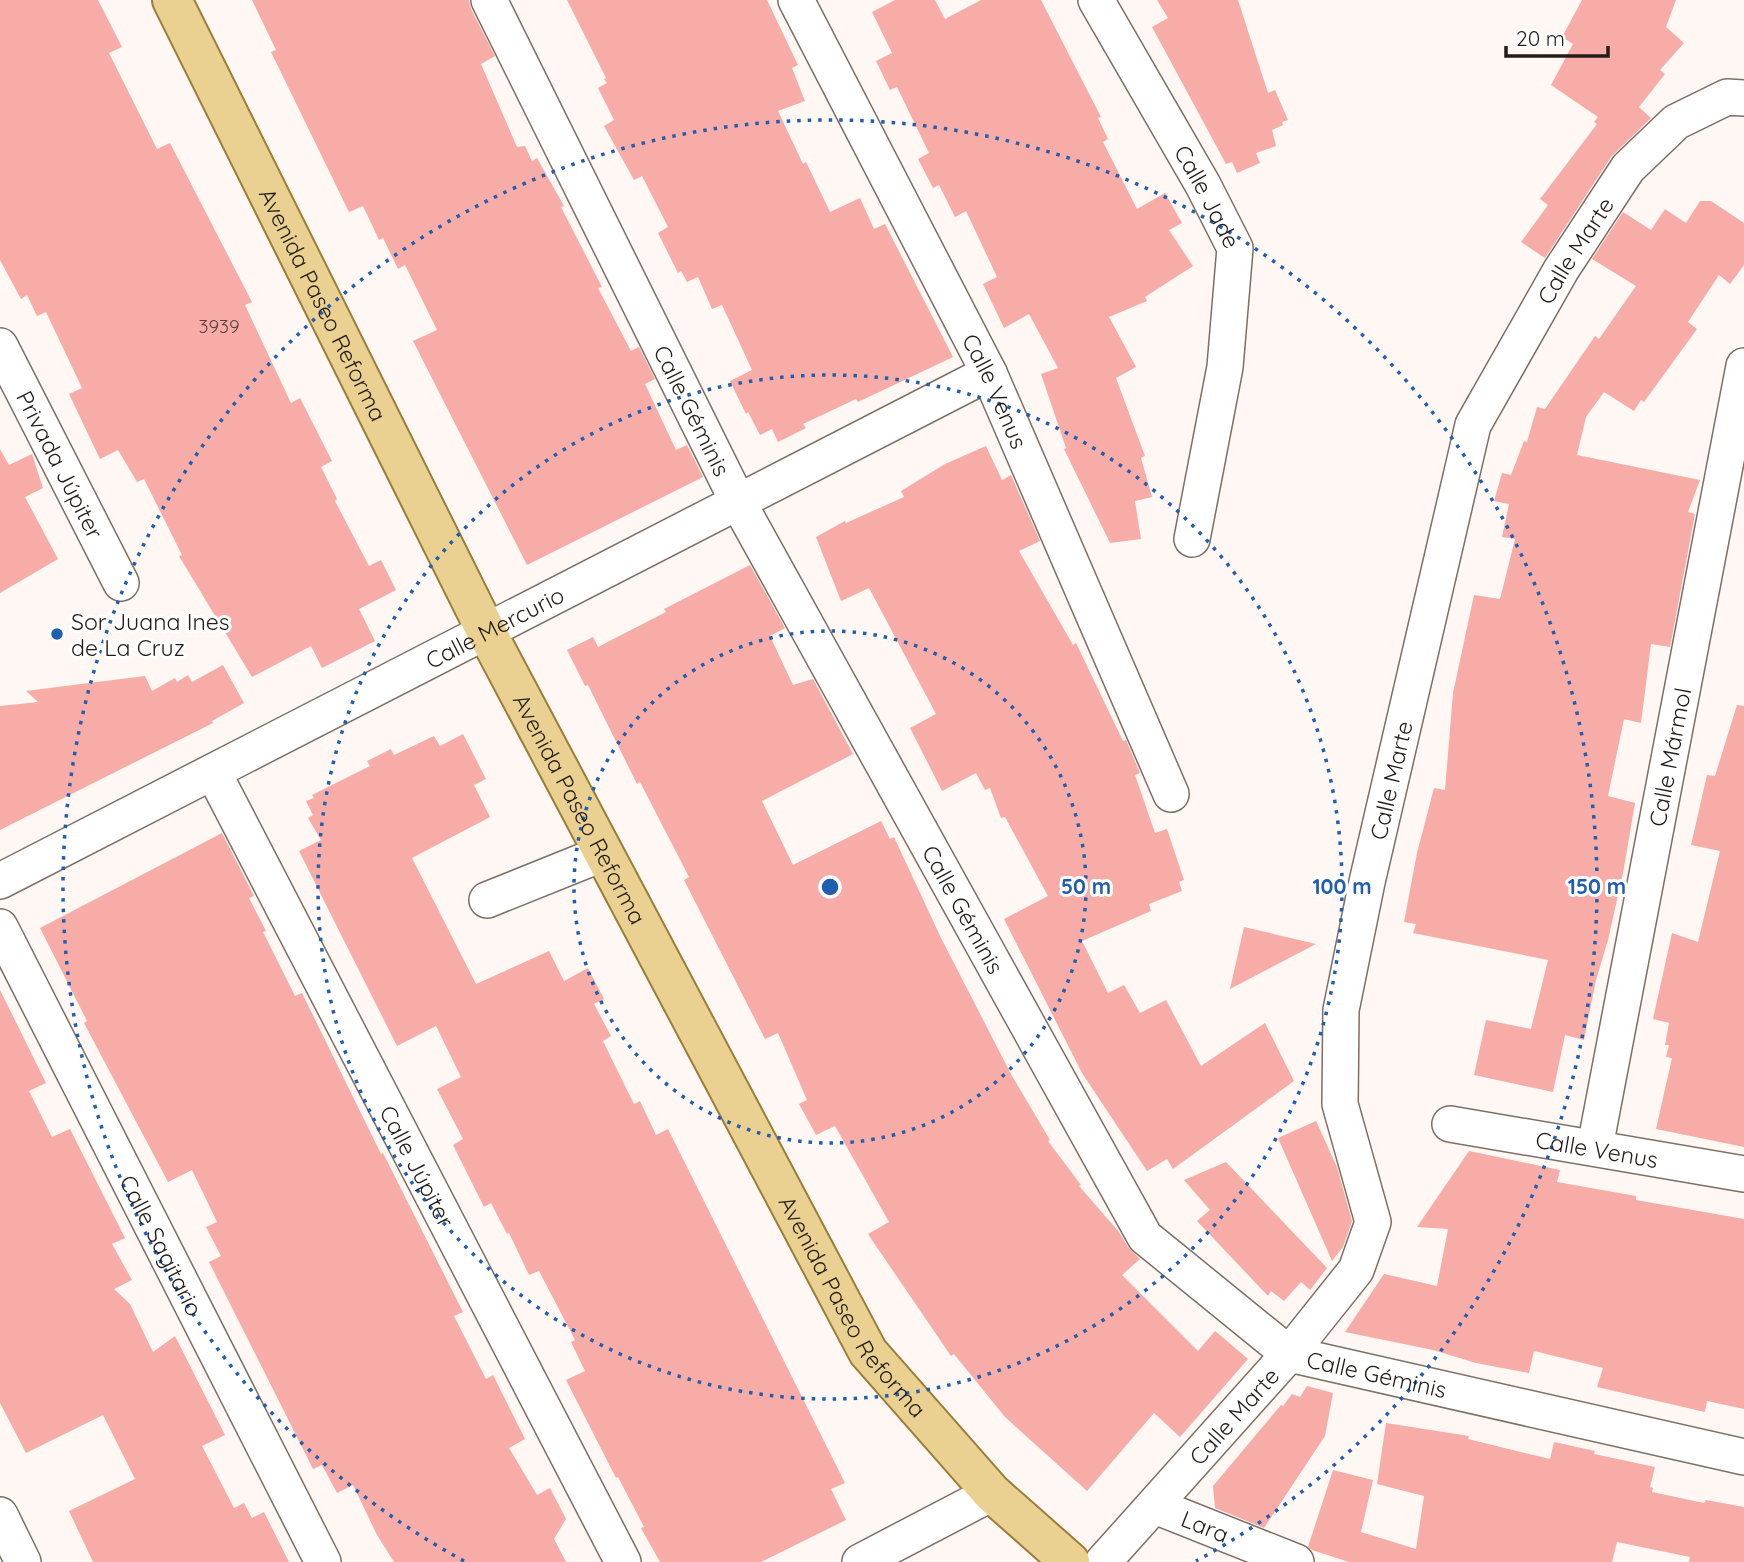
<svg xmlns="http://www.w3.org/2000/svg" width="1744" height="1562" font-family="Quicksand,sans-serif">
	<style>
		.building { fill: #f7aca8 }
		.lines { fill: none; stroke-linecap: round; stroke-linejoin: round }
		.minor-casing { stroke: #7e6f65; stroke-width: 38 }
		.major-casing { stroke: #9b7d38; stroke-width: 42 }
		.minor { stroke: #fff; stroke-width: 35 }
		.major { stroke: #ead091; stroke-width: 38 }
		.ring { fill: none; stroke: #205eb0; stroke-width: 3.5; stroke-dasharray: 3.5 7 }
		.poi-dot { fill: #205eb0; stroke: #fff; stroke-width: 2.5 }
		.labels { text-anchor: middle; dominant-baseline: central; stroke-width: 6; stroke-linejoin: round; paint-order: stroke }
		.number-label { font-size: 19px; fill: #58413d }
		.street-label { font-size: 23px; fill: #231d19; stroke: #fff }
		.poi-label { font-size: 23px; fill: #231d19; stroke: #fff; text-anchor: start }
		.centre { fill: #205eb0; stroke: #fff; stroke-width: 3.5 }
		.ring-label { font-size: 21px; text-anchor: middle; font-weight: bold; fill: #205eb0; stroke: #fff; stroke-width: 6; stroke-linejoin: round; paint-order: stroke }
	</style>
	<rect width="100%" height="100%" fill="#fef7f3"/>
	<path class="building" d="M0 0H98L122 47 109 53 157 149 170 143 252 302 245 305 291 403 300 398 332 461 321 467 337 499 335 501 369 566 381 560 396 590 359 609 375 641 322 668 311 646 252 677 179 556 182 555 144 479 137 482 118 450 100 459 69 394 82 388 46 312 37 316 27 295 21 299 0 260Z
		M252 0H469L471 9 495 56 481 64 517 147 525 146 532 161 537 158 564 206 561 207 602 287 598 288 631 351 639 347 655 379 645 384 676 450 687 445 703 477 527 565 413 341 437 330 405 265 398 269 383 238 379 240 363 206 349 212 271 52 276 50Z
		M567 0H767L798 65 792 68 805 101 778 111 803 164 806 162 830 212 860 198 874 229 885 224 953 357 858 402 856 399 803 424 806 428 778 442 772 429 760 435 748 412 746 414 730 381 752 370 722 305 712 309 698 277 687 282 681 271 678 273 658 233 668 227 642 176 634 180 604 126 614 120 598 88 607 83 604 79 606 78Z
		M895 0H935L945 19 981 0H1041L1101 117 1098 118 1108 139 1103 142 1137 209 1165 193 1182 223 1169 230 1193 266 1145 297 1147 301 1109 317 1136 367 1116 378 1145 456 1141 458 1152 497 1135 501 1141 539 1110 543 1064 449 1066 448 1041 374 1058 368 1029 314 1004 328 983 284 997 277 966 211 955 217 939 185 933 188 918 159 929 153 897 87 890 90 876 61 892 53 872 12Z
		M1157 0H1238L1268 93 1275 90 1288 120 1282 122 1283 125 1272 130 1276 146 1256 153 1260 163 1237 173 1232 162 1226 164 1152 27 1168 18Z
		M1582 0H1676L1666 27 1684 43 1660 70 1665 74 1639 107 1651 118 1611 157 1545 258 1521 242 1548 205 1540 199 1597 124 1594 122 1598 117 1551 85 1573 44 1562 37Z
		M1700 201H1711L1744 223V265L1730 284 1719 275 1688 322 1697 329 1644 402 1641 400 1634 411 1604 392 1586 417 1577 455 1700 480 1688 512 1695 514 1670 647 1651 644 1641 723 1624 719 1608 796 1635 803 1623 873 1608 940 1596 980 1584 1040 1565 1035 1553 1092 1474 1075 1486 1020 1531 1029 1548 960 1413 933 1416 924 1404 922 1417 853 1434 788 1445 790 1453 693 1474 595 1500 599 1515 539 1502 537 1509 504 1494 501 1502 473 1511 475 1524 441 1527 442 1537 407 1545 409 1595 336 1599 339 1636 286 1592 259 1623 212 1651 230 1665 209 1686 223Z
		M986 446 1002 480 1011 475 1040 541 1019 551 1073 645 1076 643 1123 741 1126 740 1140 773 1135 775 1155 833 1167 829 1184 880 1179 882 1182 891 1149 904 1151 911 1082 941 1108 993 1124 985 1140 1013 1166 1000 1201 1066 1265 1023 1294 1081 1173 1169 1167 1159 1147 1171 1082 1073 1004 919 1048 896 1005 817 1001 818 990 788 985 790 976 773 942 791 910 728 936 714 869 588 841 601 816 537 845 521 846 523 904 497 901 491 945 464Z
		M0 449 9 465 32 454 43 488 25 497 58 559 0 593Z
		M750 565 785 628 770 636 793 685 813 679 853 754 762 801 793 865 881 821 890 839 894 837 941 938 1012 1076 1050 1140 1048 1141 1081 1185 1079 1186 1119 1232 1128 1247 1140 1259 1122 1275 1198 1351 1215 1331 1248 1359 1180 1437 1154 1413 1087 1491 1005 1417 954 1354 951 1356 876 1246 868 1234 889 1222 835 1126 816 1135 799 1104 807 1100 778 1033 765 1039 684 880 689 877 640 782 637 784 588 685 585 686 567 650 593 637 598 647 666 612 664 609Z
		M223 665 244 703 212 721 213 723 0 830V706L38 702 26 691 145 676 152 691 175 678 177 682 188 675 192 682Z
		M1737 705 1744 706V1147L1656 1129 1672 1058 1666 1057 1669 1045H1665L1669 1023 1653 1019 1672 933 1698 942 1720 851 1691 845 1707 775 1715 776Z
		M463 734 486 779 474 785 490 817 412 858 476 984 549 951 564 981 588 968 604 999 594 1004 611 1036 603 1041 626 1088 634 1104 640 1101 656 1135 668 1129 845 1483 831 1489 846 1520 761 1562H660L641 1528 644 1527 618 1477 616 1478 566 1380 585 1371 571 1342 575 1340 539 1271 529 1275 509 1233 507 1234 491 1203 484 1207 453 1145 463 1139 437 1089 461 1077 436 1026 397 1046 299 851 321 840 308 818 313 815 306 801 314 798 312 795 370 766 367 761 391 749 394 755 434 736 440 746Z
		M222 833 254 896 249 898 266 931 263 932 295 996 302 993 381 1154 383 1153 463 1312 454 1316 486 1379 493 1375 525 1439 509 1448 537 1495 550 1488 566 1519 554 1539 566 1562H394L377 1535 353 1485 337 1493 322 1465 313 1469 209 1262 221 1256 206 1227 217 1222 192 1170 168 1182 84 1023 87 1021 40 928Z
		M1244 927 1316 944 1230 989Z
		M0 990 46 1083 29 1091 52 1137 70 1129 125 1238 112 1244 132 1280 114 1289 130 1304 153 1352 175 1336 225 1435 202 1446 234 1508 244 1503 252 1518 264 1512 289 1562H93L69 1511 135 1479 103 1415 26 1453 0 1403Z
		M1316 1121 1337 1167 1352 1221 1343 1247 1332 1261 1278 1138Z
		M1469 1151 1560 1170 1557 1182 1636 1196V1200L1744 1219V1409L1707 1401 1705 1412 1597 1387 1603 1368 1534 1351 1529 1373 1476 1363 1433 1350 1345 1332 1384 1274 1437 1286 1448 1229 1417 1227Z
		M1226 1162 1327 1268 1310 1290 1301 1282 1284 1301 1271 1291 1268 1296 1197 1221 1210 1210 1184 1180Z
		M1307 1386 1333 1393 1325 1436 1264 1528 1215 1508 1213 1486 1281 1405 1283 1406 1292 1394 1300 1397Z
		M1386 1423 1469 1436 1468 1439 1550 1459 1554 1442 1595 1451 1594 1454 1655 1467 1650 1487 1653 1488 1652 1492 1704 1503 1706 1500 1744 1507V1562H1689L1690 1557 1617 1542 1612 1562H1349L1312 1550 1308 1547 1333 1470 1373 1480 1361 1532 1416 1549 1424 1496 1377 1484Z"/>
	<g class="lines">
		<defs>
			<g id="minor">
				<path id="s1" d="M489 0 738 502 1145 1237 1289 1354 1744 1457"/>
				<path id="s2" d="M796 0 989 373 1171 794"/>
				<path id="s3" d="M1096 0 1203 185 1235 248 1225 367 1192 539"/>
				<path id="s4" d="M0 346 121 583"/>
				<path id="s5" d="M213 772 623 1562"/>
				<path id="s6" d="M0 881 989 373"/>
				<path d="M487 900 604 853"/>
				<path id="s7" d="M0 927 323 1562"/>
				<path id="s8" d="M1450 1124 1744 1174"/>
				<path id="s9" d="M1595 1147 1744 366"/>
				<path id="s10" d="M1155 1506 1296 1562"/>
				<path d="M0 1515 23 1562"/>
				<path d="M860 1562 992 1493"/>
				<path id="s11" d="M1103 1562 1289 1354 1356 1270 1373 1222 1340 1104 1341 1010 1367 882 1473 425 1561 270 1628 168 1676 122 1727 97 1744 98"/>
			</g>
			<g id="major">
				<path id="s12" d="M172 0 486 631 868 1352 992 1493 1070 1562"/>
			</g>
		</defs>
		<use href="#minor" class="minor-casing"/>
		<use href="#major" class="major-casing"/>
		<use href="#minor" class="minor"/>
		<use href="#major" class="major"/>
	</g>
	<g class="ring">
		<circle cx="830" cy="887" r="256"/>
		<circle cx="830" cy="887" r="512"/>
		<path d="M464 1561A767 767 0 1 1 1196 1561"/>
	</g>
	<circle class="poi-dot" cx="57" cy="634" r="7"/>
	<g class="labels">
		<g class="number-label">
			<text x="219" y="326">3939</text>
		</g>
		<g class="street-label">
			<text stroke="none"><textPath href="#s3" startOffset="226">Calle Jade</textPath></text>
			<text stroke="none"><textPath href="#s11" startOffset="1456">Calle Marte</textPath></text>
			<text stroke="none"><textPath href="#s12" startOffset="340">Avenida Paseo Reforma</textPath></text>
			<text stroke="none"><textPath href="#s2" startOffset="439">Calle Venus</textPath></text>
			<text stroke="none"><textPath href="#s1" startOffset="458">Calle Géminis</textPath></text>
			<text stroke="none"><textPath href="#s4" startOffset="133">Privada Júpiter</textPath></text>
			<text stroke="none"><textPath href="#s6" startOffset="556">Calle Mercurio</textPath></text>
			<text stroke="none"><textPath href="#s9" startOffset="397">Calle Mármol</textPath></text>
			<text stroke="none"><textPath href="#s11" startOffset="889">Calle Marte</textPath></text>
			<text stroke="none"><textPath href="#s12" startOffset="906">Avenida Paseo Reforma</textPath></text>
			<text stroke="none"><textPath href="#s1" startOffset="1026">Calle Géminis</textPath></text>
			<text stroke="none"><textPath href="#s8" startOffset="149">Calle Venus</textPath></text>
			<text stroke="none"><textPath href="#s5" startOffset="444">Calle Júpiter</textPath></text>
			<text stroke="none"><textPath href="#s7" startOffset="357">Calle Sagitario</textPath></text>
			<text stroke="none"><textPath href="#s12" startOffset="1474">Avenida Paseo Reforma</textPath></text>
			<text stroke="none"><textPath href="#s1" startOffset="1676">Calle Géminis</textPath></text>
			<text stroke="none"><textPath href="#s11" startOffset="196">Calle Marte</textPath></text>
			<text stroke="none"><textPath href="#s10" startOffset="54">Lara</textPath></text>
		</g>
		<g class="poi-label">
			<text x="71" y="621">Sor Juana Ines<tspan x="71" dy="26">de La Cruz</tspan></text>
		</g>
	</g>
	<circle cx="830" cy="887" r="10" class="centre"/>
	<g class="ring-label">
		<text x="1086" y="894">50 m</text>
		<text x="1342" y="894">100 m</text>
		<text x="1597" y="894">150 m</text>
	</g>
	<path d="M1506 46v10h102v-10" fill="none" stroke="#231d19" stroke-width="3.5"/>
	<text x="1516" y="46" font-size="21" fill="#231d19" stroke="#ffffff" stroke-width="5" paint-order="stroke">20 m</text>
</svg>
